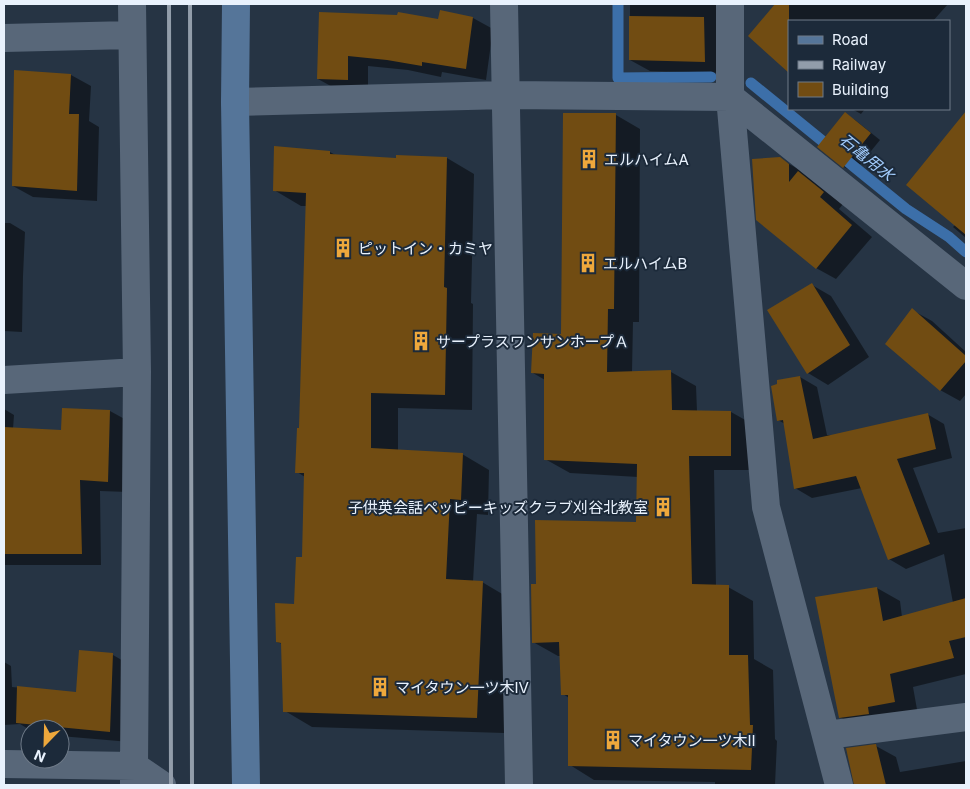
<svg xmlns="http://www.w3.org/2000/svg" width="970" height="789" font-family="Inter,'Noto Sans JP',sans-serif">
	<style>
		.shadow { fill: #0007 }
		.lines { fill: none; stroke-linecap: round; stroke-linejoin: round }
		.stream { stroke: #3c6fa9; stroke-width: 11 }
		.building { fill: #714c12 }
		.street { stroke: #586779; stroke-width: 28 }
		.secondary { stroke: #557599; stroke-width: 28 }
		.rail { stroke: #929daa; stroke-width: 4 }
		.labels { text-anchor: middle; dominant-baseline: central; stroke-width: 4; stroke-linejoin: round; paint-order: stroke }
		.poi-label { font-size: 15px; fill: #e9f2fd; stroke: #1c2a3a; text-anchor: start }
		.water-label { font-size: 16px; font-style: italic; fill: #a1cbfc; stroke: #1c2a3a }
	</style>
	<rect width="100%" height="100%" fill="#263444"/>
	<path class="shadow" d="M630 4H724L725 73 650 71 630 60Z
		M776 4H948L933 21H789L749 36Z
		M441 11 473 18 493 29 486 80 442 72 441 77 408 70 368 66V91L338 90 318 79 398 16 439 20Z
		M71 75 91 86 89 121 99 127 97 201 33 197 13 186Z
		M852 109H865L861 114Z
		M845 114 855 120 880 140 854 172 844 167Z
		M616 115 640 129 639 322H633L632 372H671L696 386 697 411 731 412 756 426 755 470H714L716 586 728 587 753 601 754 659 773 670 775 739 777 741 775 785H715V782L594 780 570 765 569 698 563 694 561 656H558L533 642 538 585 638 523V477L570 473 545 459V380L533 373 563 335Z
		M956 126 966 132V238L953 227 955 225Z
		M330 152 337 156 397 159 447 158 474 174 471 303 473 304 472 410 398 408V451L462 454 489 470 488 515 477 514 473 582H482L509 598 504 733 312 727 285 711 282 644 277 642 296 605 303 559 305 477 297 472 300 430 307 206H301L274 190Z
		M780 159 800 170 843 204 839 209 872 237 836 279 816 268Z
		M4 223H10L25 232 23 276 22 332 4 331Z
		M812 285 831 296 869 357 828 385 808 373Z
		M912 310 932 321 966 352V394L960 401 940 390Z
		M800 377 817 387 827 435H840L927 414 944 424 952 458 913 468 938 533 966 528V674L913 687 918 715 863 730 840 717 877 588 900 601 902 617 953 603 944 554 906 569 889 559 862 488 812 498 795 488 785 424 778 420Z
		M4 409 14 415 13 429 62 431 63 409 110 411 130 422 128 492 100 491 101 565H4Z
		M113 655 132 666 130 742 60 736V729L30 730 20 724 4 725V662L11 666 12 687 77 693Z
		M876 746 896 757 900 772 966 761V785H855V781Z"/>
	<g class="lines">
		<path class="stream" d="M618 4V78L711 77
			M751 83 906 209 949 237 966 252"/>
	</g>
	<path class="building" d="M775 4H789V73L748 36Z
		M440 10 473 17 466 69 422 62V66L387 60 348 56V80L317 79 319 12 397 15 398 12 438 19Z
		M629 16 704 17 705 62 629 60Z
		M14 70 71 74 69 114H79L77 191 12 186Z
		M966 111V235L906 185Z
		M845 112 871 133 843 168 817 147Z
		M563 113H616L614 309H608L607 372 671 370 672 410 731 411V456H689L692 584 729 585V655H748L750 725H753L751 770 568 766V695H561L559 642 532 643 531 584H536L535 520 636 522 637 464 544 460V374L531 373 533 333 561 334Z
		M274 146 330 151V154L396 158V155L447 157 444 287 447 288 445 395 371 393V448L463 453 461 500 450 499 446 579 483 581 477 718 283 712 281 643 276 642 275 603 294 604 296 557H302L304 473H295L297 428H299L306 193 273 191Z
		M780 157 789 164V182L798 171 824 192 820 197 852 225 816 269 756 220 752 159Z
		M812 283 850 345 807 374 767 310Z
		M912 308 966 356V361L940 391 885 344Z
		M800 376 813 439 928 413 936 449 897 459 930 544 888 560 856 476 794 489 783 420 777 421 771 386 777 384V380Z
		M62 408 110 410 108 482 80 480 82 554H4V427L61 430Z
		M877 587 883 621 966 598V637L949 641 954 658 890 674 895 702 868 707 869 714 839 718 815 597Z
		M79 650 113 653 110 732 16 723 17 686 76 692Z
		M876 744 886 785H854L846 748Z"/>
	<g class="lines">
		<path class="street" d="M132 4 137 372 134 766 162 785
			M504 4 519 785
			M730 4V97L766 507 839 785
			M4 38 131 35
			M235 102 506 95 730 97 966 286
			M4 380 137 372
			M827 735 966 717
			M4 764 134 766V784"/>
		<path class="secondary" d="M236 4 235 102 246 785"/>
		<path class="rail" d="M169 4 171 785
			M190 4 192 785"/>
	</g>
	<defs>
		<symbol id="building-bare" viewBox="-9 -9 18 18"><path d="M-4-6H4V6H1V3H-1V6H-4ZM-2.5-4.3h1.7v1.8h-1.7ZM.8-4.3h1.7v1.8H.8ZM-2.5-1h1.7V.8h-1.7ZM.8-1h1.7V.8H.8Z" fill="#eea83c" stroke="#1c2a3a" stroke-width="2.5" paint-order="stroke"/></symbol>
	</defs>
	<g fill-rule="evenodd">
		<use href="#building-bare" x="575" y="145" width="28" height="28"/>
		<use href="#building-bare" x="329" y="234" width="28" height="28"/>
		<use href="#building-bare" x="574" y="249" width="28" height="28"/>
		<use href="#building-bare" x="407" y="327" width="28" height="28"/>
		<use href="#building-bare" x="649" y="493" width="28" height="28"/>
		<use href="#building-bare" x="366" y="673" width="28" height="28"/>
		<use href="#building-bare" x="599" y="726" width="28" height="28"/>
	</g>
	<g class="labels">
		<g class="poi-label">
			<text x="604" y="159">エルハイムA</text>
			<text x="358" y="248">ピットイン・カミヤ</text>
			<text x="603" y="263">エルハイムB</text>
			<text x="436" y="341">サープラスワンサンホープＡ</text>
			<text x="648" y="507" text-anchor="end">子供英会話ペッピーキッズクラブ刈谷北教室</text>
			<text x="395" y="687">マイタウン一ツ木Ⅳ</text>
			<text x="628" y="740">マイタウン一ツ木Ⅱ</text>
		</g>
		<g class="water-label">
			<text transform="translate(867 157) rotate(39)">石亀用水</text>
		</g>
	</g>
	<rect width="970" height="789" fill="none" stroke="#e9f2fd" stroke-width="10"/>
	<rect x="788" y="20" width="162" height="90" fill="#1c2a3a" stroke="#6e7a88"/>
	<rect x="798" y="36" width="25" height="8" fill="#557599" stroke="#6e7a88"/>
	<text x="832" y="45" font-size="15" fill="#e9f2fd">Road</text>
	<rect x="798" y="61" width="25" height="8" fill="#929daa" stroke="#6e7a88"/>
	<text x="832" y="70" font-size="15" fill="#e9f2fd">Railway</text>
	<rect x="798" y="82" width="25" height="15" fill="#714c12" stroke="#6e7a88"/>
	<text x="832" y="95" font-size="15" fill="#e9f2fd">Building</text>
	<g transform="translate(45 744) rotate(203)"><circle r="24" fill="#1c2a3a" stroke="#6e7a88"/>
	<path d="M0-4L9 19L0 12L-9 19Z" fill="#eea83c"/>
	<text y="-8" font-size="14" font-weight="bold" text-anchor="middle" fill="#e9f2fd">N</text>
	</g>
</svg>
